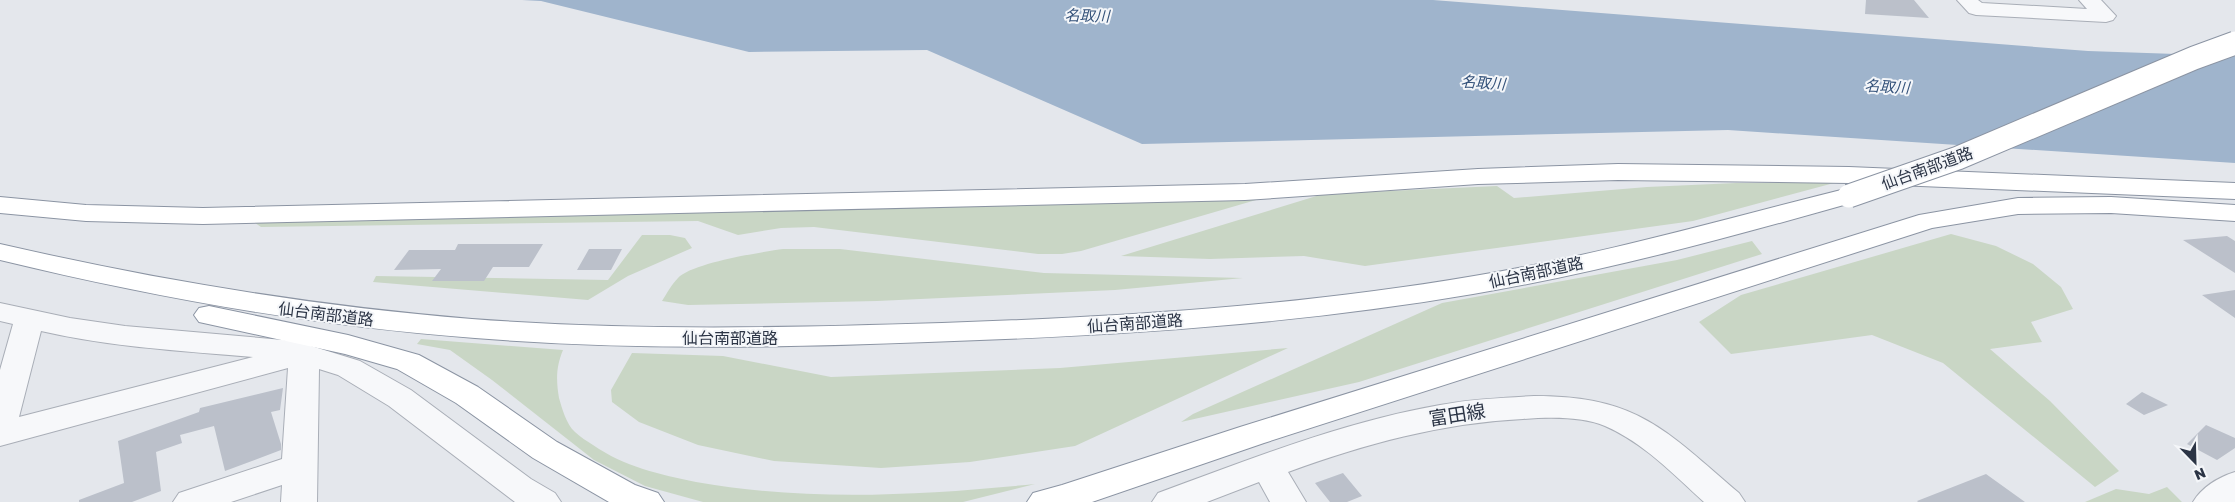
<svg xmlns="http://www.w3.org/2000/svg" width="2235" height="502" font-family="'Golos Text','Noto Sans JP',sans-serif">
	<style>
		.green { fill: #c9d6c5 }
		.water { fill: #9fb4cc }
		.building { fill: #bbc0ca }
		.lines { fill: none; stroke-linecap: round; stroke-linejoin: round }
		.minor-casing { stroke: #a9aeb7; stroke-width: 2 }
		.highway-casing { stroke: #8b94a3; stroke-width: 2 }
		.minor { fill: #f7f8fa; fill-rule: evenodd }
		.highway { fill: #fff; fill-rule: evenodd }
		.highway-bridge-casing { stroke: #8b94a3; stroke-width: 25; stroke-linecap: butt }
		.highway-bridge { stroke: #fff; stroke-width: 23 }
		.labels { text-anchor: middle; dominant-baseline: central; stroke-width: 4; stroke-linejoin: round; paint-order: stroke }
		.far-water-label { font-size: 15px; font-style: italic; fill: #34527a; stroke: #f4f6f9 }
		.street-label { font-size: 16px; fill: #2b3445; stroke: #f4f6f9 }
		.near-street-label { font-size: 19px; fill: #2b3445; stroke: #f4f6f9 }
	</style>
	<rect width="100%" height="100%" fill="#e4e7ec"/>
	<path class="green" d="M1736 183H1834L1693 221 1365 266 1304 256 1210 259 1121 256 1323 194 1497 186 1514 198 1647 187Z
		M1256 200 1081 251 1062 254H1038L814 227 781 228 738 235 698 221 261 227 252 221Z
		M1951 234 1996 246 2033 264 2061 287 2073 309 2031 322 2042 342 1990 349 2050 401 2119 471 2095 487 1943 363 1872 335 1731 354 1699 322 1741 295Z
		M642 235H670L685 238 692 248 628 276 588 300 373 282 376 276 608 280Z
		M1752 241 1762 254 1359 382 1181 422 1193 414 1442 303 1677 260Z
		M783 249H840L1044 273 1243 278 1115 290 877 301 688 305 662 301C667 293 672 284 678 278 692 263 761 252 783 249Z
		M421 339 563 350C556 367 556 380 559 398 562 408 566 424 575 432 580 437 587 441 593 445 625 467 658 474 696 482 807 502 923 495 1035 484L963 502H703L645 486 594 460 492 380 450 350 417 344Z
		M1288 348 1075 446 970 462 881 468 774 461 698 445 639 422 612 402 611 390 632 353 723 356 831 377 1060 368Z
		M2167 487 2182 502H2085L2116 489 2149 494Z"/>
	<path class="water" d="M522 0H1433L2088 51 2235 56V163L1728 130 1142 144 927 50 749 52 541 1Z"/>
	<path class="building" d="M1866 0H1914L1929 18 1865 14Z
		M2227 236 2235 241V273L2183 240Z
		M458 244H543L529 267H493L484 281H432L441 269 394 270 409 250H455Z
		M589 249H622L611 270H577Z
		M2235 290V318L2202 295Z
		M283 388 280 410 271 412 281 444V450L225 471 214 426 180 435 182 443 156 452 161 491 132 502H79V500L124 483 118 441 199 412 200 408Z
		M2142 392 2168 405 2144 415 2126 404Z
		M2206 425 2235 438V448L2217 460 2187 444Z
		M1343 473 1362 496 1347 502H1330L1315 483Z
		M1986 474 2025 502H1918L1917 501Z"/>
	<g class="lines">
		<defs>
			<path id="minor" d="M1957 0H1978L1982 3 2087 9 2079 0H2101L2116 16 2113 20 2106 22 1976 15 1969 13Z
				M0 303 70 318 125 326 295 341 360 361 411 390 531 479 555 493 561 502H515L389 406 338 375 319 369 317 502H281L282 485 231 502H173L179 493 282 459 288 368 0 446V370L13 324 0 321ZM41 331C110 347 182 351 253 357L19 417Z
				M1534 396C1638 396 1665 430 1739 493L1745 502H1704C1673 474 1644 443 1605 426 1581 416 1549 417 1523 419 1441 423 1365 444 1288 472L1306 502H1270L1259 482 1207 502H1152L1158 493C1250 459 1343 422 1440 405 1471 399 1502 398 1534 396Z
				M2235 472V502H2193C2202 487 2219 477 2235 472Z"/>
			<path id="highway" d="M1618 164 1849 167 2235 183V199L1849 183 1618 180 1478 184 1245 200 203 224 86 221 0 213V197L86 205 203 208 1245 184 1478 169Z
				M1849 188 1858 191 1862 196 1858 201C1731 237 1603 272 1473 294 1292 325 1110 336 928 342 776 348 626 350 475 338 314 326 157 298 0 260V244C156 280 313 306 472 319 629 331 785 328 942 323 1120 317 1298 306 1474 276 1601 255 1724 219 1849 188Z
				M2111 197 2235 205V221L2111 213 2018 214 1932 228 1264 443 1092 502H1027L1033 493 1062 485 1240 427 1919 215 2018 198Z
				M209 306 348 335 419 355 478 387 557 442 635 485 658 493 664 502H609L533 458 456 403 397 369 345 354 199 322 194 315 199 308Z"/>
		</defs>
		<use href="#minor" class="minor-casing"/>
		<use href="#highway" class="highway-casing"/>
		<use href="#minor" class="minor"/>
		<use href="#highway" class="highway"/>
		<defs>
			<path id="highway-bridge" d="M1849 196 1958 158 2194 58 2235 43"/>
		</defs>
		<use href="#highway-bridge" class="highway-bridge-casing"/>
		<use href="#highway-bridge" class="highway-bridge"/>
	</g>
	<g class="labels">
		<g class="far-water-label">
			<text transform="translate(1087 15) rotate(1)">名取川</text>
			<text transform="translate(1483 82) rotate(4)">名取川</text>
			<text transform="translate(1887 86) rotate(3)">名取川</text>
		</g>
		<g class="street-label">
			<text transform="translate(1927 168) rotate(-20)">仙台南部道路</text>
			<text transform="translate(1536 272) rotate(-12)">仙台南部道路</text>
			<text transform="translate(326 314) rotate(7)">仙台南部道路</text>
			<text transform="translate(1135 323) rotate(-4)">仙台南部道路</text>
			<text x="730" y="338">仙台南部道路</text>
		</g>
		<g class="near-street-label">
			<text transform="translate(1457 414) rotate(-9)">富田線</text>
		</g>
	</g>
	<g transform="translate(2195 462) rotate(157)" stroke="#f4f6f9" stroke-width="4" paint-order="stroke">
	<path d="M0-4L9 19L0 12L-9 19Z" fill="#2b3445"/>
	<text y="-8" font-size="14" font-weight="bold" text-anchor="middle" fill="#2b3445">N</text>
	</g>
</svg>
